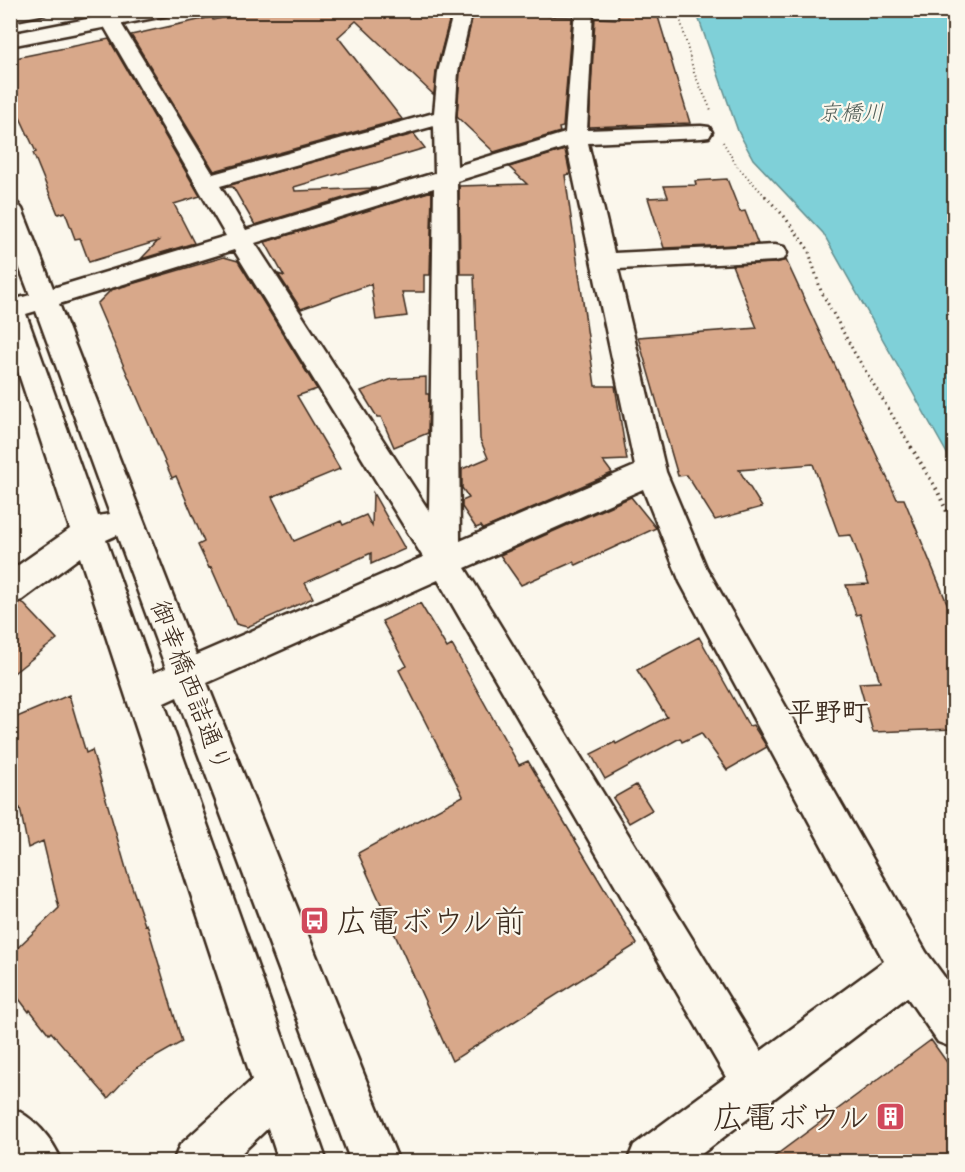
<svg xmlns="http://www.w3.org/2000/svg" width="965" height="1172" font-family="Caveat,'Klee One',sans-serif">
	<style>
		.water { fill: #7fd0d8; stroke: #648e8e; stroke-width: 1.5 }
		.building { fill: #d8a88a; stroke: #3b2a1e; stroke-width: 1.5 }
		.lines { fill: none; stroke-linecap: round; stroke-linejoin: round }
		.minor-casing { stroke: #3b2a1e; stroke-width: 5 }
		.highway-casing { stroke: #3b2a1e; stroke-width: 5 }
		.path-far2 { stroke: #3b2a1e; stroke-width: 2; stroke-dasharray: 1 3; stroke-linecap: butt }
		.path-far1 { stroke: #3b2a1e; stroke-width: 3; stroke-dasharray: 1.5 4; stroke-linecap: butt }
		.path { stroke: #3b2a1e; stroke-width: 4; stroke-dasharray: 1.5 4.5; stroke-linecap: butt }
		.minor { fill: #fbf7ec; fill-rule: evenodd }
		.highway { fill: #fbf7ec; fill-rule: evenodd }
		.labels { text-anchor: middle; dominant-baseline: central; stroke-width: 4.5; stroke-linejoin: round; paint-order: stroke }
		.far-water-label { font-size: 22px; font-style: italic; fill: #4f5c56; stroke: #fbf7ec }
		.street-label { font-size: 26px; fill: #3b2a1e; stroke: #fbf7ec }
		.neighbourhood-label { font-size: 27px; font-weight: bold; fill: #3b2a1e; stroke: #fbf7ec }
		.near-poi-label { font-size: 32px; fill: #3b2a1e; stroke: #fbf7ec; text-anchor: start }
	</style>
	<rect width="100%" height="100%" fill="#fbf7ec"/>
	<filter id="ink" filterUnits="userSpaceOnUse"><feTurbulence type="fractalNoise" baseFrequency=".0167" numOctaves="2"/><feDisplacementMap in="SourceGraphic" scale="12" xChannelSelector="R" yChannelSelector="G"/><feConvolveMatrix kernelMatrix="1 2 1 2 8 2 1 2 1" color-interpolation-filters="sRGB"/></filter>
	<g filter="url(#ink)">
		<path class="water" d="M696 11H954V466L823 233 753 159 738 131Z"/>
		<path class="building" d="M264 10H452L436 71 434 95 356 21 338 37 402 119 214 171 131 35 212 17 213 20Z
			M474 10H548V16L572 17 563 127 559 128 560 132 494 152 457 117 460 72Z
			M656 10 690 123 589 127 595 18 619 19 617 11Z
			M109 39 200 196 174 204 194 243 141 259 158 241 89 262 80 238 75 239 65 212 58 214 33 153 36 152 10 96V61L20 57Z
			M414 134 425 148 294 187 295 191 376 188 255 225 233 187H223Z
			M565 150 570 174 565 175 595 386H615L627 460 603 461 612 473 483 529 481 526 476 528 462 507V501L469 498 462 488V469L488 458 480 439 474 274H460L459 186 527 184 509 167Z
			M727 179 740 212 745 211 758 244 664 248 648 198 668 197 664 186 696 185 695 181Z
			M432 191 430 275H424V292H402L407 316 376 320 371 284 301 309 278 274 284 276 265 242Z
			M224 257 238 261 317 389 297 396 340 469 272 497 294 541 341 521 343 525 366 515 372 526 373 493 405 549 371 564V553L305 583 313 598 247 627 236 624 211 567 209 568 198 545 204 542 176 476 172 478 97 304 111 290Z
			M786 260 897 499H904L954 620V729L873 732 859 683 880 682 860 614 856 615 846 585 869 584 851 535 839 536 813 464 739 470 762 507 715 520 687 475 678 476 638 337 757 328 732 265 775 263Z
			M426 377V394H429L428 433 394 447 381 417H377L361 391 392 379Z
			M631 497 656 528 576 565 573 562 521 585 500 555Z
			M22 602 57 639 10 676V606Z
			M420 603 447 648 452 645 519 765 528 761 637 944 452 1061 358 853 463 796 399 670 407 666 382 621Z
			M699 637 749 726 753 725 767 747 727 770 701 733 682 742 680 738 605 779 591 754 615 742 616 744 667 717 637 670Z
			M69 695 86 753 92 750 127 872 145 925 147 924 182 1042 136 1068 108 1098 51 1032 49 1034 30 1010 29 1012 10 987V955L59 908 43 841 28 848 20 808 10 812V720Z
			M636 785 652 810 629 823 613 798Z
			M931 1040 954 1072V1161H768Z"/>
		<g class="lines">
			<defs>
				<path id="minor" d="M454 10H472L458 72 455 117 457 166 565 133 575 10H593L587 130 701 126 709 127 712 132 709 137 701 138 588 143 614 253 775 245 784 247 787 253 784 259 775 261 618 269 666 472 706 567 926 952 954 990V1048L938 1042 907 997 691 1162H627L634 1145 726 1077 438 580 207 683 399 1162H351L177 697 164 703 327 1162H279L268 1128 232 1162H173L180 1145 252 1080 80 557 22 600 10 604V571L70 529 10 347V297L16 299 30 295 10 243V202L18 204 22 209 53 288 226 236 101 21 103 17H117L213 174 434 113 438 72ZM434 126 435 173 246 230 220 186ZM567 147 635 466 460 541 457 181ZM434 188 429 511 255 243ZM234 250 423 557 196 655 59 304ZM36 311 110 514 98 516 26 314ZM643 489 680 582 884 961 761 1051 465 568ZM117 535 166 668 153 673 106 540Z
					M10 1107C34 1117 52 1138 62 1162H10Z"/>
				<path id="highway" d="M10 10H47L45 14 10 21Z
					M133 10H173L171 14 164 16 10 46V34Z"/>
			</defs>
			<use href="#minor" class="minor-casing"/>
			<use href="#highway" class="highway-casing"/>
			<path class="path-far2" d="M678 10 694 73 711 110
				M723 142 737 166 767 198"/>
			<path class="path-far1" d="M765 196 784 216 808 249 821 291 854 352 912 448"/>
			<path class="path" d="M911 447 937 490 954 527"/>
			<use href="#minor" class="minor"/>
			<use href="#highway" class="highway"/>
		</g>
	</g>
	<defs>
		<symbol id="bus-square" viewBox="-11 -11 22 22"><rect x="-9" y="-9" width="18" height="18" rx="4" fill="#d1495b" stroke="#fbf7ec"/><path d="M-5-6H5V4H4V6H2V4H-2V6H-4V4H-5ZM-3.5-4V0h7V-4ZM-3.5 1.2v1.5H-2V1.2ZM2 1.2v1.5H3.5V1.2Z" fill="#fff"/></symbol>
		<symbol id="building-square" viewBox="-11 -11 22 22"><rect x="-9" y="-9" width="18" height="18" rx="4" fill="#d1495b" stroke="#fbf7ec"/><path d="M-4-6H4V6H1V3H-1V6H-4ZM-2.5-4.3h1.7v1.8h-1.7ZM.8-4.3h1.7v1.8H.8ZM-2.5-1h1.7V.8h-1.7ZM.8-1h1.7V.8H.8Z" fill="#fff"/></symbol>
	</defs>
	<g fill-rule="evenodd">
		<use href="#bus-square" x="298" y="904" width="33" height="33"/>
		<use href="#building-square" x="874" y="1100" width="33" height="33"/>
	</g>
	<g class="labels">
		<g class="far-water-label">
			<text x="851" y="113">京橋川</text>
		</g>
		<g class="street-label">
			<text transform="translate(191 686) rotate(69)">御幸橋西詰通り</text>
		</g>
		<g class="neighbourhood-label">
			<text x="828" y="712">平野町</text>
		</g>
		<g class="near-poi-label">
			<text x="336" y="921">広電ボウル前</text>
			<text x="870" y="1117" text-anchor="end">広電ボウル</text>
		</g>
	</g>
	<rect width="965" height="1172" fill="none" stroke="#fbf7ec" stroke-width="36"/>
	<rect x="18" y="18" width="929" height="1136" fill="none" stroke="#3b2a1e" stroke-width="2" filter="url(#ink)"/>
</svg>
